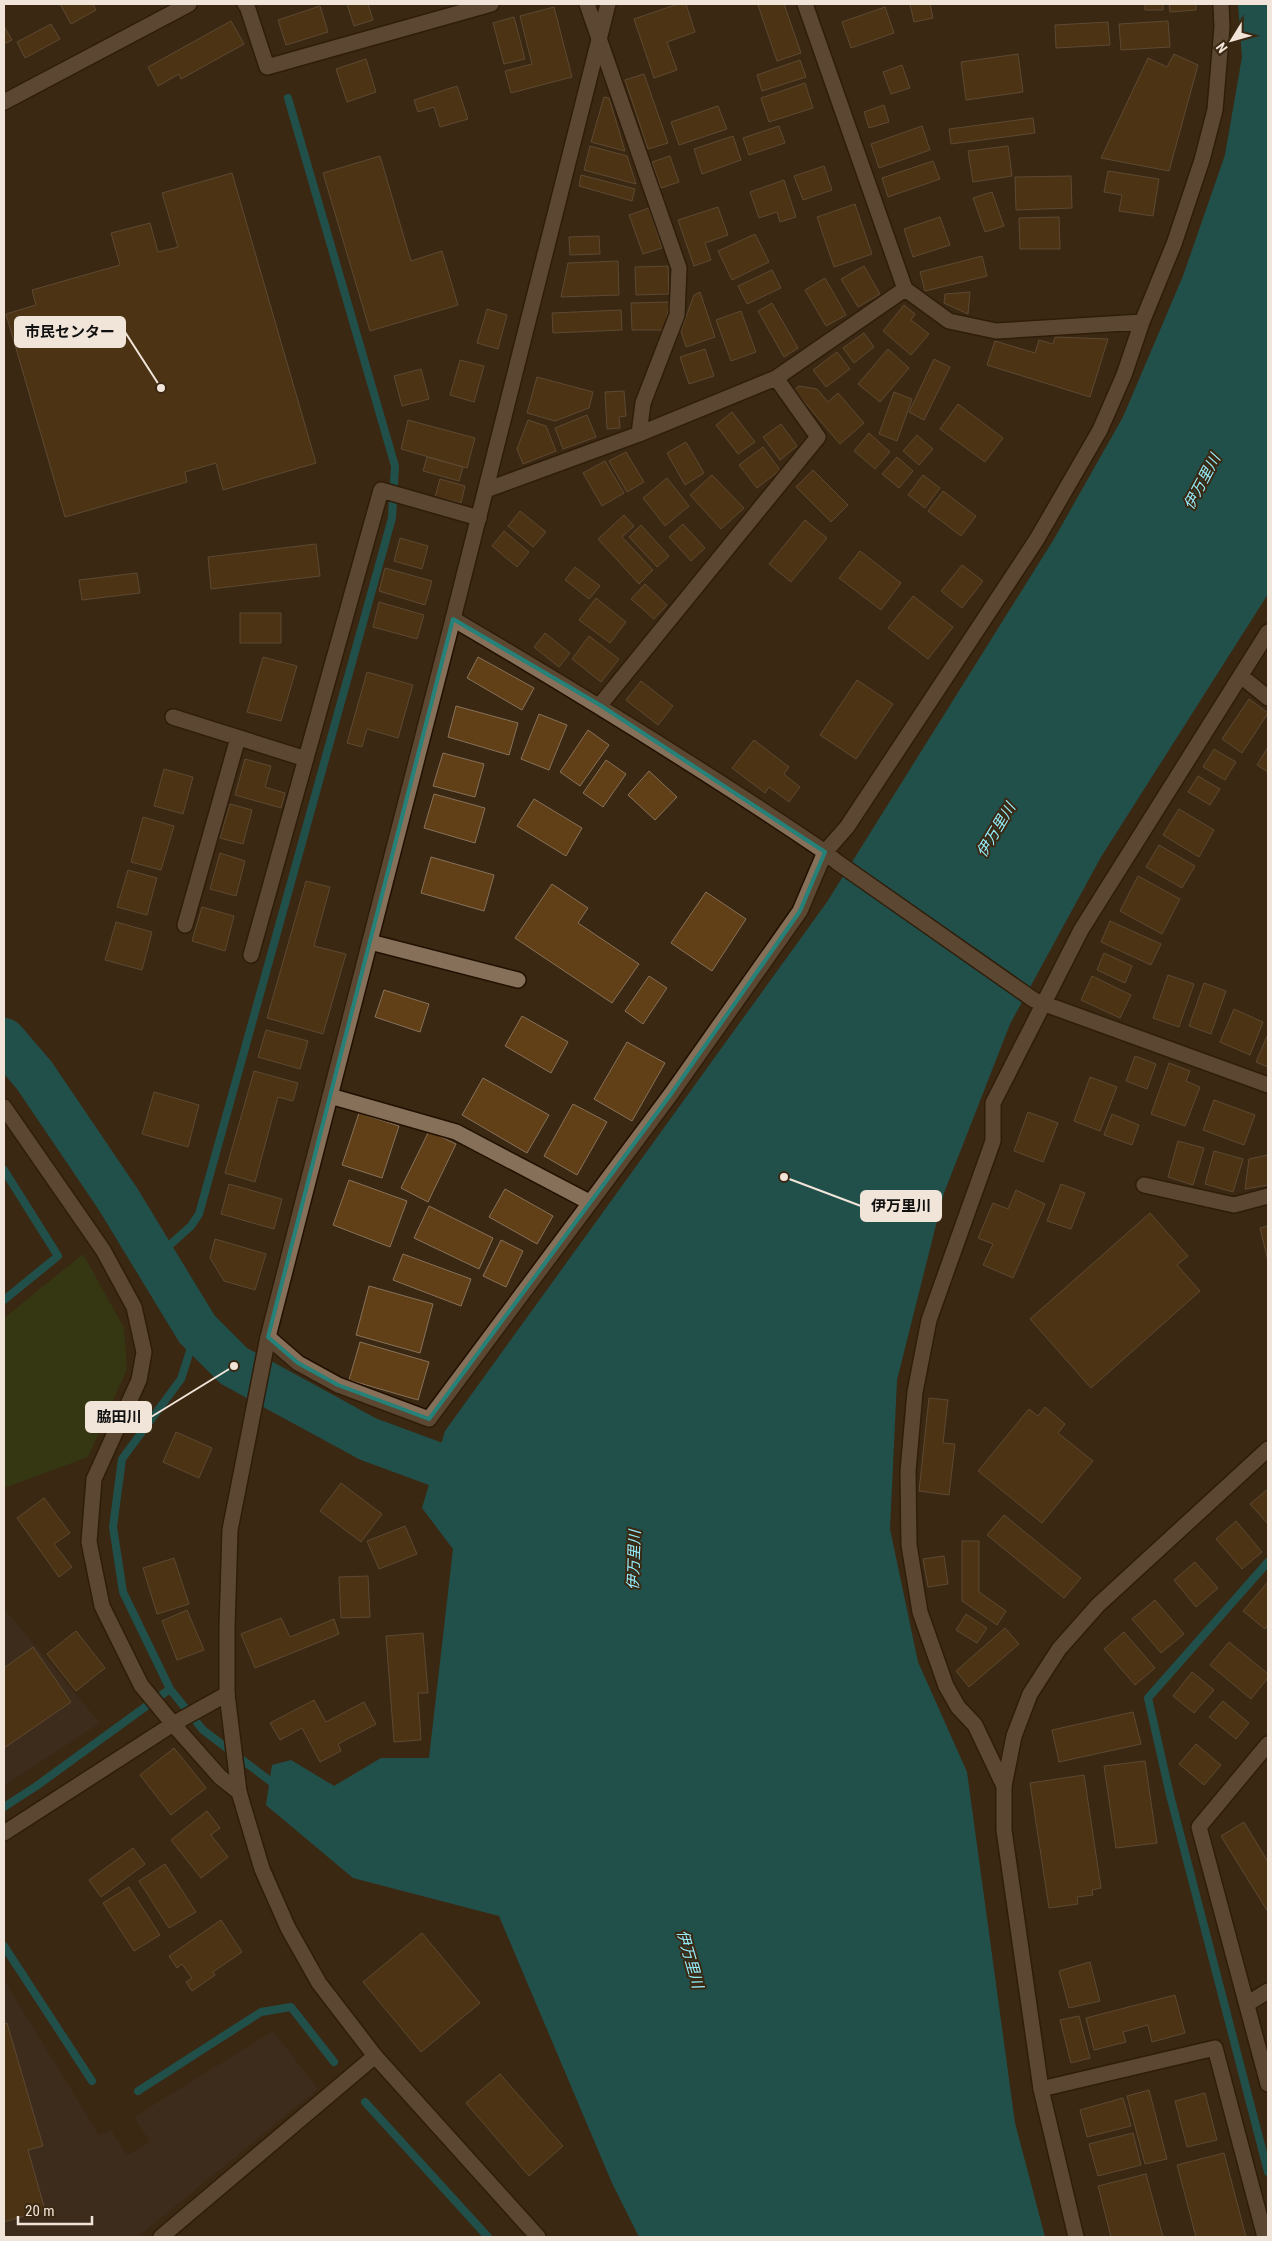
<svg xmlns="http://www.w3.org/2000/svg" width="1272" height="2241" font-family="'Roboto Condensed','Noto Sans JP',sans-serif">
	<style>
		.commercial { fill: #412f27 }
		.green { fill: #2f4812 }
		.water { fill: #048090 }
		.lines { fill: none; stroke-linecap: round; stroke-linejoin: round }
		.stream { stroke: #048090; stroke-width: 8 }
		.river { stroke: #048090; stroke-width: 44 }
		.building { fill: #614018; stroke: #87715a }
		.street-casing { stroke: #211000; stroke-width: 18 }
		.secondary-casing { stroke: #211000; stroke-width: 18 }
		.street { stroke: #867059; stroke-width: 15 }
		.secondary { stroke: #867059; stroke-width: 15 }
		.marked { fill: none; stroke: #268179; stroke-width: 4; stroke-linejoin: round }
		.labels { text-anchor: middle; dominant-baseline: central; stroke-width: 4; stroke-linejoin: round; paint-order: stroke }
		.water-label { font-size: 15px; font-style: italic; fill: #94eefe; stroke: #3a2813 }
		.leader { fill: none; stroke: #f1e4d8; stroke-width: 2 }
		.callout-dot { fill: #f1e4d8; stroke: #3a2813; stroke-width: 2 }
		.callout { fill: #f1e4d8; stroke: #f1e4d8; stroke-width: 2 }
		.callout-label { font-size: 15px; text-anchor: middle; font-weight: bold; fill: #111 }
	</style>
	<rect width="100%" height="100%" fill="#3a2813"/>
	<path class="commercial" d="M4 1608 100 1723 4 1786Z
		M4 1980 99 2135 111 2130 127 2155 150 2142 134 2117 273 2031 318 2089 138 2237H4Z"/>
	<path class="green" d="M83 1254 124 1328 127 1369 88 1457 4 1488V1318Z"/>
	<path class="water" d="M1238 4H1268V594L1101 857 1010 1024 944 1193 897 1380 890 1529 918 1662 967 1772 1015 2123 1045 2237H639L612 2183 499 1916 353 1878 266 1805 272 1765 291 1760 334 1786 381 1758H429L453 1549 422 1508 445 1431 827 902 1054 539 1123 417 1183 276 1225 155 1242 57Z"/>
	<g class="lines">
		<path class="stream" d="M4 1170 58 1256 4 1300
			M154 1259 191 1226 199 1214 392 518 395 466 288 98
			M197 1329 181 1379 122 1459 113 1527 123 1592 170 1689 203 1730 278 1787
			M1268 1562 1148 1698 1170 1795 1268 2172
			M4 1807 35 1787 170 1689
			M4 1946 92 2081
			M138 2091 261 2012 291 2007 334 2062
			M365 2102 488 2237"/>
		<path class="river" d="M4 1040 34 1075 118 1199 197 1329 234 1366 368 1439 463 1474 492 1476"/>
	</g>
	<path class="building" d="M60 4H93L96 10 71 24Z
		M347 4H368L373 20 354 26Z
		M678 4H686L695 32 667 42 677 70 654 78 634 19Z
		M763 4H784L801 53 777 61 758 5Z
		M910 4H930L933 18 914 22Z
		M1145 4H1163V10H1145Z
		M1169 4H1196V10L1170 12Z
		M320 6 328 32 286 45 278 20Z
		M554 7 572 77 511 93 505 71 532 64 520 16Z
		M885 7 894 33 851 48 842 22Z
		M514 17 525 59 504 64 493 23Z
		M231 21 244 44 181 79 179 74 158 86 148 67Z
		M1168 21 1170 47 1121 50 1119 24Z
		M1108 22 1110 45 1056 48 1055 25Z
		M51 24 60 39 25 58 17 42Z
		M4 26 12 40 4 44Z
		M1018 54 1023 92 966 100 961 62Z
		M1174 54 1198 65 1169 171 1101 158 1148 58 1167 67Z
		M366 59 376 92 347 102 336 69Z
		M800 60 806 77 762 91 757 75Z
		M902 65 910 88 891 94 883 72Z
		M644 74 668 143 648 149 625 80Z
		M805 83 813 108 769 122 761 98Z
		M457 86 468 119 440 127 434 107 418 112 414 100Z
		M604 97 609 98 625 151 591 142Z
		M884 105 889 122 869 128 864 112Z
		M718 106 727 129 679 145 671 122Z
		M1033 118 1035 133 951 144 949 129Z
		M779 126 785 143 749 155 743 138Z
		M922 126 930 150 879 168 871 144Z
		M733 136 741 160 702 174 694 149Z
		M590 146 627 156 636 184 584 170Z
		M1008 146 1012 176 973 182 968 151Z
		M380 156 411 261 442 251 458 305 370 331 323 173Z
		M670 156 679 182 661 188 652 162Z
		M933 161 940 179 888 197 882 178Z
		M824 166 832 190 803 200 794 176Z
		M1108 171 1159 179 1153 216 1119 211 1122 195 1104 192Z
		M232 173 316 463 223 490 216 463 185 472 187 482 65 517 6 314 36 305 32 290 120 265 111 233 150 223 158 252 178 247 162 193Z
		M581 175 635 189 632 201 579 186Z
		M1071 176 1072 208 1016 210 1015 177Z
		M784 180 796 217 780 222 777 212 759 218 750 192Z
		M992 192 1004 226 985 232 973 198Z
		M855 204 872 254 834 267 817 217Z
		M718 207 728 235 705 243 711 260 694 266 678 220Z
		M649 208 662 248 643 254 629 215Z
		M940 217 950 245 913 257 904 229Z
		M1059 217 1060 249H1020L1019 218Z
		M755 234 769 262 732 280 718 251Z
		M599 236 600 254 570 255 569 237Z
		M982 256 987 276 925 291 920 272Z
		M618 261 619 295 561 297 568 263Z
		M668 266 669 294 636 295 635 267Z
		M864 266 880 294 858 307 841 279Z
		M772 270 781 288 747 304 738 286Z
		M825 278 846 315 826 326 805 290Z
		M700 292 715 337 686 347 681 331 694 295Z
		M970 292 968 314 944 303 945 294Z
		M670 302 664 330H632L631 303Z
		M772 303 798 348 784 357 758 311Z
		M904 305 915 314 911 320 929 334 911 355 883 331Z
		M487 309 507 315 498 349 477 343Z
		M621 310 622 330 553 333 552 313Z
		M741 311 756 352 731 361 716 320Z
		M864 333 874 347 854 363 843 348Z
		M1055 337 1108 339 1090 397 987 365 995 341 1035 353 1039 340 1053 344Z
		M705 349 714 376 689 384 680 357Z
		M888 349 909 368 880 402 858 384Z
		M837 352 850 369 826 387 813 370Z
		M934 359 950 367 924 420 909 412Z
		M460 360 484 366 474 402 450 395Z
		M421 369 429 399 402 406 394 376Z
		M537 377 593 392 589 408 555 421 527 413Z
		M799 386 817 389 828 402 838 393 864 423 840 444 794 390Z
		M624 391 626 416 619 417 620 428 607 429 605 392Z
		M894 392 912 399 897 441 879 434Z
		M958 404 1003 438 985 462 940 429Z
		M732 412 755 442 738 454 716 425Z
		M587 415 596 437 563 449 555 428Z
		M408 420 475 438 467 468 401 449Z
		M528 420 546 426 556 451 523 464 517 449Z
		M781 424 797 446 780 460 763 437Z
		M869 433 890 452 875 469 854 451Z
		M917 435 933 449 919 465 903 451Z
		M686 442 704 473 685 485 667 453Z
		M763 447 780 470 757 488 739 465Z
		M626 452 644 482 627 492 609 461Z
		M427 457 463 467 459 481 423 471Z
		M897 457 913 471 899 488 882 474Z
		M605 461 624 493 602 506 583 473Z
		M813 470 848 505 831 522 796 487Z
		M712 475 744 508 721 529 690 495Z
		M923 475 940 488 925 508 908 495Z
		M667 478 689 506 665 526 643 498Z
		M440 479 465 486 461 503 435 497Z
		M943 491 976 516 961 536 928 511Z
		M520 511 546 532 533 547 508 526Z
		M624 515 634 526 622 537 653 570 639 584 598 539Z
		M805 520 827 538 791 582 769 564Z
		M683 524 705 548 691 561 669 537Z
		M641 525 669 556 657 567 629 537Z
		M504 531 529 552 517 567 492 546Z
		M400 538 428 546 422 569 394 561Z
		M316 544 320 576 211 589 208 557Z
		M860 551 901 583 881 610 839 578Z
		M962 565 983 581 962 608 941 591Z
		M575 567 600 586 589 599 565 580Z
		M385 568 432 581 425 605 379 591Z
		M137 573 140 593 82 600 79 580Z
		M645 584 667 605 654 619 631 599Z
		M913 596 953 627 928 659 888 628Z
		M596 598 626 622 610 643 579 620Z
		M379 602 424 615 417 639 373 627Z
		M240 613H281V643H240Z
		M545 633 570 653 559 667 534 647Z
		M589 636 619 659 601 682 572 659Z
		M263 657 297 666 281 721 247 712Z
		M478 657 534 688 522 710 467 678Z
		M367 672 413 685 398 738 367 729 362 747 347 743Z
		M857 680 893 704 856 759 820 735Z
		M641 681 673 706 658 725 626 700Z
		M1249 699 1268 713 1242 753 1222 739Z
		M456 706 518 723 509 755 448 737Z
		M539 714 567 725 549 770 521 759Z
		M588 730 609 745 580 786 560 772Z
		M754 740 789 767 784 774 800 787 789 802 769 787 765 793 732 768Z
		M1268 747V772L1257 765Z
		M1214 749 1236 762 1225 780 1203 767Z
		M443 753 484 764 475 797 433 786Z
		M245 759 271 766 265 787 285 793 281 808 235 795Z
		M606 760 626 774 603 807 583 793Z
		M164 769 193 777 183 814 154 806Z
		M649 771 677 797 655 820 628 795Z
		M1198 776 1220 789 1210 805 1188 792Z
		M434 794 485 808 475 843 424 828Z
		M534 799 582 828 566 856 517 826Z
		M230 804 252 810 243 844 220 838Z
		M1179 809 1214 830 1199 857 1163 835Z
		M143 817 174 826 161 870 131 862Z
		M1159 845 1195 866 1182 888 1146 867Z
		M220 853 245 861 236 896 210 889Z
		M431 857 494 875 484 911 421 893Z
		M128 870 157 878 147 915 117 907Z
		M1138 876 1180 899 1162 934 1120 911Z
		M306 881 330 887 314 946 346 954 323 1034 267 1018Z
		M552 884 588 908 578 923 639 964 612 1003 515 938Z
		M706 892 746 919 712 971 671 943Z
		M202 907 234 916 225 951 192 941Z
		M1110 921 1161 944 1151 965 1101 942Z
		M116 922 152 932 142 970 105 960Z
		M1104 953 1132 966 1125 983 1097 970Z
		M1168 975 1194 984 1179 1027 1153 1018Z
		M649 976 667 988 643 1024 625 1011Z
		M1092 976 1131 995 1120 1018 1081 1000Z
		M1204 983 1226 991 1211 1034 1189 1026Z
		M384 990 429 1004 420 1032 375 1017Z
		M1234 1009 1263 1022 1250 1055 1220 1042Z
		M522 1016 568 1042 551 1073 505 1046Z
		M266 1030 308 1041 300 1069 258 1057Z
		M1268 1034V1067L1256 1062Z
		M627 1042 665 1063 632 1121 594 1099Z
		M1135 1056 1156 1064 1147 1089 1126 1081Z
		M1169 1063 1190 1071 1186 1081 1200 1087 1185 1126 1151 1114Z
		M254 1071 298 1083 293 1101 278 1097 255 1182 225 1173Z
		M1090 1077 1117 1087 1100 1131 1074 1121Z
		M483 1078 549 1115 527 1153 462 1115Z
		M154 1092 199 1105 188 1147 142 1134Z
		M1214 1100 1255 1115 1244 1145 1203 1130Z
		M573 1104 607 1122 577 1175 544 1156Z
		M1028 1112 1058 1123 1043 1162 1014 1151Z
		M359 1113 399 1126 382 1178 342 1165Z
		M1112 1114 1139 1125 1132 1145 1104 1135Z
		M429 1131 456 1144 428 1202 401 1188Z
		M1178 1141 1204 1148 1193 1185 1168 1177Z
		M1214 1151 1243 1159 1233 1192 1205 1184Z
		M1268 1155V1185L1245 1189 1249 1159Z
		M349 1180 407 1201 390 1247 333 1225Z
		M229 1184 282 1199 274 1229 221 1214Z
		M1061 1184 1085 1193 1071 1229 1047 1221Z
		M505 1189 553 1216 537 1244 489 1217Z
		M1016 1190 1045 1204 1013 1278 983 1265 993 1244 978 1238 993 1203 1008 1209Z
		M429 1206 493 1238 479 1269 414 1238Z
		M1150 1213 1188 1256 1177 1265 1200 1291 1091 1388 1030 1319Z
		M1268 1226V1261L1260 1228Z
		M215 1239 266 1254 255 1290 224 1281 210 1258Z
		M501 1240 523 1251 506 1287 483 1276Z
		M403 1254 471 1279 461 1306 393 1280Z
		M369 1286 433 1304 420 1353 356 1335Z
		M360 1342 429 1362 418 1400 349 1380Z
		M929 1398 948 1400 943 1443 955 1444 949 1495 919 1491Z
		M1045 1407 1065 1424 1058 1433 1093 1461 1042 1523 978 1471 1029 1409 1038 1416Z
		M176 1432 212 1448 199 1478 163 1462Z
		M341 1483 382 1514 361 1542 320 1511Z
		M1268 1489V1524L1250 1504Z
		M44 1498 70 1533 54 1544 72 1567 59 1577 17 1518Z
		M1004 1515 1081 1578 1064 1598 987 1535Z
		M1236 1521 1262 1552 1242 1569 1216 1539Z
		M405 1526 417 1554 379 1569 367 1541Z
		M962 1541H979V1592L1006 1611 997 1625 962 1601Z
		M944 1556 948 1584 928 1587 923 1559Z
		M174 1558 189 1604 157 1614 143 1568Z
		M1195 1562 1218 1588 1196 1607 1174 1580Z
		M368 1576 370 1617 341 1618 339 1577Z
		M1268 1582V1624L1265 1629 1243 1611Z
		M1155 1600 1184 1634 1161 1653 1132 1619Z
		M187 1610 204 1650 177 1660 162 1621Z
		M966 1614 987 1628 977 1643 956 1630Z
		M281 1618 290 1637 334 1619 339 1634 255 1668 241 1634Z
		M1005 1628 1019 1644 969 1687 956 1671Z
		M76 1631 105 1668 76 1691 47 1654Z
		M1124 1632 1155 1668 1135 1685 1104 1649Z
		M423 1633 428 1693H418L421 1740 394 1742 386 1636Z
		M1229 1642 1268 1674V1678L1251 1699 1210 1665Z
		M33 1647 71 1702 4 1748V1668Z
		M1192 1672 1214 1690 1194 1713 1173 1696Z
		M314 1700 326 1722 364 1702 376 1724 338 1744 341 1751 320 1762 302 1728 280 1740 270 1723Z
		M1223 1701 1249 1723 1236 1739 1209 1717Z
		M1133 1712 1141 1744 1059 1762 1052 1730Z
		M1196 1744 1221 1765 1204 1785 1179 1764Z
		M174 1748 206 1788 171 1815 140 1775Z
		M1145 1761 1157 1843 1116 1848 1104 1766Z
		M1084 1775 1101 1888 1092 1890 1093 1895 1077 1897 1078 1904 1049 1908 1030 1783Z
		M207 1811 220 1828 211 1835 228 1857 201 1878 171 1840Z
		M1244 1822 1268 1862V1912L1221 1836Z
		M133 1848 145 1864 101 1897 89 1880Z
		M165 1864 196 1912 169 1928 139 1881Z
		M129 1887 160 1935 134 1951 103 1903Z
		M221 1920 242 1952 213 1972 215 1975 192 1991 186 1982 192 1978 182 1964 177 1968 169 1956Z
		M422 1933 480 2003 421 2052 363 1982Z
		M1090 1962 1100 2001 1069 2008 1059 1971Z
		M1175 1995 1185 2033 1152 2042 1148 2025 1123 2032 1126 2042 1094 2050 1086 2018Z
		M1079 2016 1090 2058 1071 2063 1060 2020Z
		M7 2023 43 2146 28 2150 45 2210 4 2222V2024Z
		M500 2074 563 2146 529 2176 466 2103Z
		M1149 2090 1167 2159 1145 2164 1127 2096Z
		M1205 2093 1217 2140 1187 2147 1175 2101Z
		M1123 2098 1131 2126 1087 2137 1080 2110Z
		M1133 2133 1141 2165 1098 2176 1089 2144Z
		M1224 2153 1246 2237H1196L1177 2165Z
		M1146 2174 1163 2237H1111L1098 2186Z"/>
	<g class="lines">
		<defs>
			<path id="street" d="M245 4 247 6 267 67 491 4
				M587 4 679 268 677 315 643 403 639 434
				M905 289 949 321 996 331 1142 322
				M486 490 639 434 776 378 905 289 805 4
				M453 619C579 693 704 770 825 852L837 862 1034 1000 1268 1085
				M1241 676 1268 698
				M600 705 818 437 776 378
				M173 717 306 759
				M185 925 238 738
				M370 942 518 980
				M251 955 381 490 479 518
				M330 1096 456 1132 589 1202
				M4 1107 103 1250 134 1307 144 1352 139 1380 94 1479 89 1542 102 1606 141 1685 173 1724 220 1777 239 1792
				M1144 1185 1234 1205 1268 1196
				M268 1337 298 1363 338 1385 429 1419 671 1094 800 911 825 852 847 827 1037 539 1100 430 1124 375 1142 322 1174 244 1202 160 1215 110 1222 27 1221 4
				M1268 1744 1199 1827 1268 2084
				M1004 1786 975 1725 958 1707 946 1686 920 1612 909 1545 908 1471 915 1392 929 1320 993 1141V1103L1081 930 1268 632
				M4 1833 173 1724 227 1694
				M1247 2004 1268 1991
				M1041 2089 1215 2048 1265 2237"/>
			<path id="secondary" d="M4 102 189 4
				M161 2237 375 2056
				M538 2237 375 2056 319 1983 288 1928 262 1869 239 1792 227 1694V1628L230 1530 268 1337 453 619 608 4
				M1076 2237 1041 2089 1004 1830V1786L1014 1736 1030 1694 1059 1649 1098 1605 1268 1449"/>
		</defs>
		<use href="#street" class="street-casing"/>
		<use href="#secondary" class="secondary-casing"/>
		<use href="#street" class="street"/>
		<use href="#secondary" class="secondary"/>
	</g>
	<path d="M0 0H1272V2241H0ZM453 619 600 705 825 852 800 911 671 1094 429 1419 338 1385 298 1363 268 1337Z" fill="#3a2813" fill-opacity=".55" fill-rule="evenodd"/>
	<path class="marked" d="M453 619 600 705 825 852 800 911 671 1094 429 1419 338 1385 298 1363 268 1337Z"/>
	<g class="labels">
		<g class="water-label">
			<text transform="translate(1202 482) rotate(-62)">伊万里川</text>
			<text transform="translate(996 830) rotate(-59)">伊万里川</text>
			<text transform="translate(634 1560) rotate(-88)">伊万里川</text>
			<text transform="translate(690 1959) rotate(74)">伊万里川</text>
		</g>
	</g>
	<path class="leader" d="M161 388L125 332M784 1177L861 1206M234 1366L151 1417"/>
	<g class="callout-dot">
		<circle cx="161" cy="388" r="5"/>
		<circle cx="784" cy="1177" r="5"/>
		<circle cx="234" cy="1366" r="5"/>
	</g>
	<g class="callout">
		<rect x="15" y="317" width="110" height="30" rx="5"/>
		<rect x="861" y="1191" width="80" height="30" rx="5"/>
		<rect x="86" y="1402" width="65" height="30" rx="5"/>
	</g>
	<g class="callout-label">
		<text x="70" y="337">市民センター</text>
		<text x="901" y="1211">伊万里川</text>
		<text x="119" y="1422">脇田川</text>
	</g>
	<rect width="1272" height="2241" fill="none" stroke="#f1e4d8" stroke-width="10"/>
	<g transform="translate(1232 40) rotate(233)" stroke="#3a2813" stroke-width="4" paint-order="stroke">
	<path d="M0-4L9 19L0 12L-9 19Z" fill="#f1e4d8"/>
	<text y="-8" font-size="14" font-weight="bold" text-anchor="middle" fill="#f1e4d8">N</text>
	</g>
	<path d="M18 2216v8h74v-8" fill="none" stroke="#f1e4d8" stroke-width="2.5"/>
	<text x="25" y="2216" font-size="15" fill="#f1e4d8" stroke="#3a2813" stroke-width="4" paint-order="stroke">20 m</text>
</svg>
